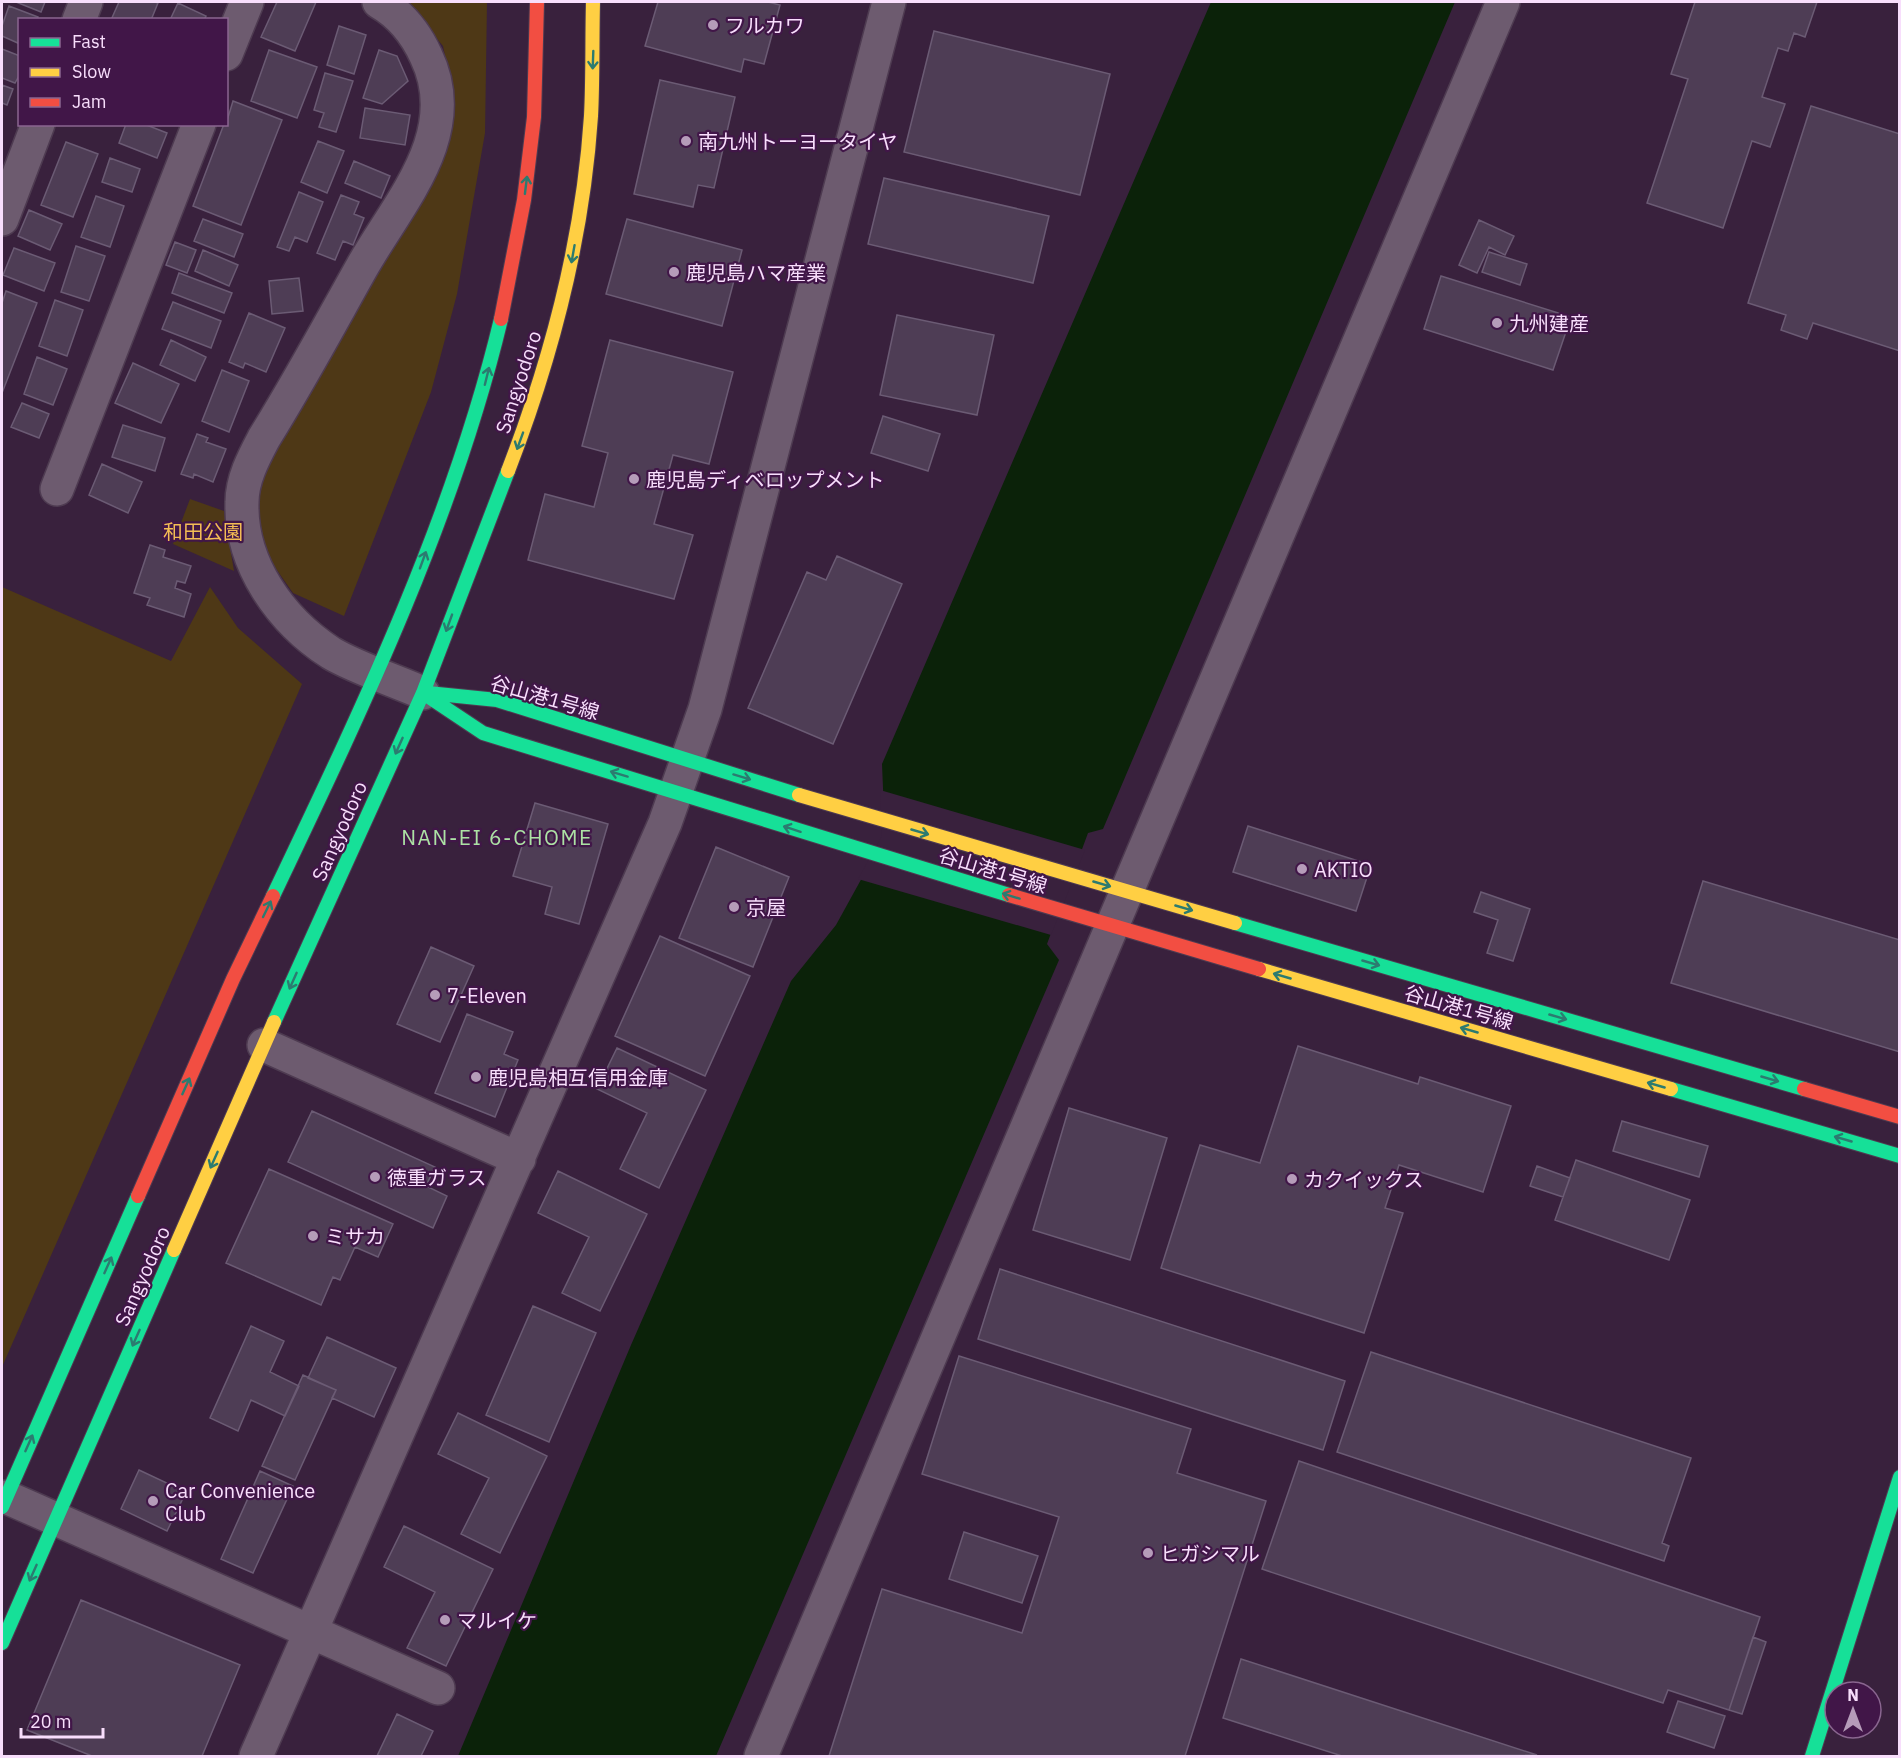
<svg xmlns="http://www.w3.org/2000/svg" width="1901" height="1758" font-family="'IBM Plex Sans','Noto Sans JP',sans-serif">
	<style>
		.green { fill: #4e3816 }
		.water { fill: #0b2209 }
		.pier { fill: #39213d }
		.building { fill: #4e3d55; stroke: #6b5b74; stroke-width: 1.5 }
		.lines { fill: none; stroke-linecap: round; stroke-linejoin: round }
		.street-casing { stroke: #4e3b51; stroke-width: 36 }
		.fast-casing { stroke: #4e3b51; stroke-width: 16 }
		.slow-casing { stroke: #4e3b51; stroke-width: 16 }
		.jam-casing { stroke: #4e3b51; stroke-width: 16 }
		.street { stroke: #6d5b6f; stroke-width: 33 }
		.fast { stroke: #16e098; stroke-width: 14 }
		.slow { stroke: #ffcf43; stroke-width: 14 }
		.jam { stroke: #f24e42; stroke-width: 14 }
		.oneway { stroke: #2c7b70 }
		.poi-dot { fill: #b59cb9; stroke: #411648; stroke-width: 2 }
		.labels { text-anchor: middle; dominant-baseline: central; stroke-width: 4.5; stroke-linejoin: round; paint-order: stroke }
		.poi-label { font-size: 20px; fill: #f8defc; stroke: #411648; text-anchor: start }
		.street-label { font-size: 20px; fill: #f8defc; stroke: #411648 }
		.park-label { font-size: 20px; fill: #f3bd54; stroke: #411648 }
		.neighbourhood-label { font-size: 21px; letter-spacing: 1.5px; fill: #ace2a4; stroke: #411648 }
	</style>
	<rect width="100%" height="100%" fill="#39213d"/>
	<path class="green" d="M406 2H487L485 133 457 294 431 392 344 616 293 593 274 566 258 535 260 486 277 447 430 185 452 123 450 79 443 46Z
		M190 499 224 511 234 571 173 544Z
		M2 587 171 661 210 587 238 628 302 684 2 1367Z"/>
	<path class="water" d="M1211 2H1455L1103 829 1088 833 1047 944 1059 960 716 1756H458L631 1345 791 981 836 925 885 836 882 764Z"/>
	<path class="pier" d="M880 790 1085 850 1051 935 858 879 882 836Z"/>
	<path class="building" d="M16 2H45L41 12Z
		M119 2H155L158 3 151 20H111Z
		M277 2H316L295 51 261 37Z
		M658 2H768L780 5 764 64 744 59 741 72 645 46Z
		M1695 2H1817L1805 37 1794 33 1788 51 1778 48 1762 97 1785 104 1770 147 1752 141 1723 228 1647 203 1688 79 1671 74Z
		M178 3 206 16 204 20H170Z
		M9 6 38 17 37 20H20V44L2 36V26Z
		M339 26 366 35 354 74 327 65Z
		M934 31 1110 74 1080 195 904 152Z
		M2 49 20 56V74L15 83 2 78Z
		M269 50 317 67 297 118 251 101Z
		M379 50 397 56 408 81 382 104 363 98Z
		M325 73 353 81 336 132 319 127 324 113 314 110Z
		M660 80 735 97 714 188 698 185 693 207 634 194Z
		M2 85 13 89 7 105 2 103Z
		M233 101 282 120 241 225 193 206 224 124H226Z
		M1811 106 1900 134V351L1813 323 1807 339 1781 330 1786 315 1748 303Z
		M365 108 410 115 405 145 360 138Z
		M126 124H144L167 133 157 158 119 143Z
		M318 141 344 151 327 193 301 182Z
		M66 142 98 154 73 217 41 205Z
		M110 158 140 169 132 192 102 182Z
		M354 161 390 176 381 198 345 183Z
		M884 178 1049 216 1033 283 868 244Z
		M299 192 323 202 307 242 295 237 289 251 277 247Z
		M341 195 359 202 354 214 364 218 353 245 343 241 335 260 317 253Z
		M96 196 124 206 110 247 81 237Z
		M29 210 62 224 50 250 18 236Z
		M203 219 243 234 234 257 194 241Z
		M627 219 742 250 722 326 606 294Z
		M1479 220 1514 236 1505 255 1489 247 1477 273 1459 265Z
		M175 242 196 250 187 273 166 265Z
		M76 246 105 256 89 301 61 292Z
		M14 248 55 263 44 291 3 275Z
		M203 250 238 265 229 286 195 271Z
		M1489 252 1527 264 1520 285 1482 272Z
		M179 273 232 293 224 313 172 293Z
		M1441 276 1571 317 1553 370 1424 329Z
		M299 278 303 311 272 314 269 281Z
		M6 291 37 303 2 393V303Z
		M55 300 83 310 67 356 39 346Z
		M173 302 221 321 211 348 162 329Z
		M249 313 285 328 266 372 245 363 243 368 229 362Z
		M897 315 994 335 977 415 880 395Z
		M171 340 206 357 195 381 160 365Z
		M610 340 733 372 709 464 673 455 654 524 693 535 674 599 528 560 545 494 594 507 608 453 582 446Z
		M37 357 67 369 53 405 24 394Z
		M133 363 179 384 161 423 115 403Z
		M222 370 249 381 229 432 202 421Z
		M22 403 49 414 39 438 11 427Z
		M883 416 940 434 928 471 871 453Z
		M123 425 165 438 155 471 112 457Z
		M197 434 208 438 206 442 226 449 213 482 194 474 193 478 181 474Z
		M102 464 142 482 128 513 89 495Z
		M150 545 165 550 163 557 191 566 185 583 177 581 175 588 191 594 184 617 147 605 150 598 134 593Z
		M837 556 902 584 833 744 748 708 807 572 826 580Z
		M535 803 608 824 579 924 545 914 552 887 513 876Z
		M1248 826 1371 865 1356 911 1233 872Z
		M716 847 789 877 753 967 679 938Z
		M1703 881 1900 940V1052L1671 983Z
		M1481 892 1530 909 1513 961 1487 953 1498 920 1474 912Z
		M660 936 750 976 705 1076 615 1036Z
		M431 947 474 966 440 1042 397 1024Z
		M467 1014 513 1032 504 1054 518 1060 495 1117 435 1093Z
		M1298 1046 1418 1084 1420 1077 1511 1106 1483 1192 1399 1165 1385 1208 1403 1213 1364 1333 1161 1268 1200 1145 1260 1163Z
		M617 1048 706 1090 659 1188 620 1169 647 1113 597 1089Z
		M1069 1108 1167 1138 1130 1260 1033 1230Z
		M312 1111 435 1167 426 1186 447 1196 433 1228 288 1162Z
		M1622 1121 1708 1146 1699 1177 1613 1151Z
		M1576 1160 1690 1200 1669 1260 1555 1220Z
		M1537 1166 1570 1178 1563 1197 1530 1186Z
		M269 1169 393 1224 378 1257 355 1247 340 1280 333 1277 321 1305 226 1263Z
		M558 1171 647 1214 600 1311 562 1293 589 1237 538 1213Z
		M1000 1269 1345 1381 1323 1450 978 1339Z
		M533 1306 596 1333 549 1442 486 1415Z
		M251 1326 284 1341 270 1372 299 1386 285 1416 251 1400 238 1431 210 1418Z
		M327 1337 396 1368 374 1417 332 1398 336 1390 308 1378Z
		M1371 1352 1691 1458 1662 1543 1669 1546 1664 1561 1337 1452Z
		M959 1356 1191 1429 1177 1473 1266 1501 1185 1756H829L882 1589 1022 1633 1059 1517 922 1474Z
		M303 1375 336 1390 295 1480 262 1466Z
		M458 1413 547 1456 500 1553 461 1534 489 1478 438 1454Z
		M1299 1461 1760 1617 1729 1710 1668 1690 1663 1703 1262 1569Z
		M139 1470 186 1492 167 1531 121 1509Z
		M260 1471 293 1486 253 1573 221 1559Z
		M404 1526 493 1569 446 1666 407 1648 435 1592 384 1567Z
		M964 1532 1038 1556 1022 1603 949 1579Z
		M81 1600 240 1665 202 1756H92L27 1730Z
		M1753 1637 1766 1642 1742 1714 1729 1710Z
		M1241 1659 1537 1755 1342 1756 1223 1718Z
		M1678 1701 1725 1716 1714 1748 1667 1732Z
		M397 1714 433 1731 421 1756H377Z"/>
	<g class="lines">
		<defs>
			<path id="street" d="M379 2C400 14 416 34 426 56 464 134 398 203 362 267 330 324 299 382 264 438 254 457 242 479 242 502 240 563 280 620 331 653 354 667 396 681 423 693
				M79 20 86 2
				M226 54 247 2
				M2 219 38 124
				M57 489 199 124
				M264 1045 519 1159
				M6 1497 438 1688
				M256 1756 665 823 705 709 889 2
				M761 1756 1503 2"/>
			<path id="fast" d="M423 693 483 733 1009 895
				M428 693 497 700 799 795
				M273 896C361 711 453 520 501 319
				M1235 923 1804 1089
				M274 1022 423 693 508 471
				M1671 1089 1900 1156
				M2 1507 138 1196
				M2 1643 174 1250
				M1812 1756 1900 1477"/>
			<path id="slow" d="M508 471C552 357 583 239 591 116 593 78 592 40 593 2
				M799 795 1235 923
				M1259 969 1671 1089
				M174 1250 274 1022"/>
			<path id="jam" d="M501 319 524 200 534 117 537 2
				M1009 895 1259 969
				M1804 1089 1900 1117
				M138 1196 233 979 273 896"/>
		</defs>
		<use href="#street" class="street-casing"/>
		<use href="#fast" class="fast-casing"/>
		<use href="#slow" class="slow-casing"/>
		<use href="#jam" class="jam-casing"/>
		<use href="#street" class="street"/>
		<use href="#fast" class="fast"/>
		<use href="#slow" class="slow"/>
		<use href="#jam" class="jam"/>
	</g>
	<defs><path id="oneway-shaft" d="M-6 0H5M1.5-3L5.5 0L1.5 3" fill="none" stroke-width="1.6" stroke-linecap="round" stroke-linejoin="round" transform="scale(1.5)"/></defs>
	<g class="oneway">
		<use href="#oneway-shaft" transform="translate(593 60) rotate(92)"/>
		<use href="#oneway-shaft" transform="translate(526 185) rotate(-83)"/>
		<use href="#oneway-shaft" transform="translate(573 254) rotate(100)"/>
		<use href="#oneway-shaft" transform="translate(487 376) rotate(-76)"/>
		<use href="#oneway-shaft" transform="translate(520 441) rotate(110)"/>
		<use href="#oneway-shaft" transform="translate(423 560) rotate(-70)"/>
		<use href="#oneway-shaft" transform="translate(449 623) rotate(110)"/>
		<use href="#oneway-shaft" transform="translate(399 746) rotate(114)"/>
		<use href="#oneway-shaft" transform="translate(619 774) rotate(-163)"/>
		<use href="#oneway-shaft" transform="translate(742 777) rotate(17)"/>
		<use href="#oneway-shaft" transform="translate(792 829) rotate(-162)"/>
		<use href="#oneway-shaft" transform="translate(920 832) rotate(16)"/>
		<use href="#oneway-shaft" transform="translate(1102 884) rotate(16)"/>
		<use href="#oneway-shaft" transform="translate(1011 896) rotate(-163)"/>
		<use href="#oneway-shaft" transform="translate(1184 908) rotate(16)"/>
		<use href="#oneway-shaft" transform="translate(267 909) rotate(-64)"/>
		<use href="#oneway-shaft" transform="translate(1371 963) rotate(16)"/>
		<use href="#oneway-shaft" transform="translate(1282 976) rotate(-164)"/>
		<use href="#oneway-shaft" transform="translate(293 981) rotate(114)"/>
		<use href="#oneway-shaft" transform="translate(1558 1017) rotate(16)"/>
		<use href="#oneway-shaft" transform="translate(1469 1030) rotate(-164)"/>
		<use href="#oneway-shaft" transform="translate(1770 1079) rotate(16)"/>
		<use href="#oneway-shaft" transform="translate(1656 1085) rotate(-164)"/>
		<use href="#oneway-shaft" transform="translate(186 1086) rotate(-66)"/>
		<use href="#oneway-shaft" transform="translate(1843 1139) rotate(-164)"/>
		<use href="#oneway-shaft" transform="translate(214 1160) rotate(114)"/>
		<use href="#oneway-shaft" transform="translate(108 1265) rotate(-66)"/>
		<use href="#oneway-shaft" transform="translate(136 1338) rotate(114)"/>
		<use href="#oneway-shaft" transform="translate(29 1443) rotate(-66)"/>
		<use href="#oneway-shaft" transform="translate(33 1573) rotate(114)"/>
	</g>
	<g class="poi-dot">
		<circle cx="713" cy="25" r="6"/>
		<circle cx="686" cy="141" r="6"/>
		<circle cx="674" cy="272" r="6"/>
		<circle cx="1497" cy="323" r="6"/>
		<circle cx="634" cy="479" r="6"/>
		<circle cx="1302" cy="869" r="6"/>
		<circle cx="734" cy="907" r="6"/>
		<circle cx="435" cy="995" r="6"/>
		<circle cx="476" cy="1077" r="6"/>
		<circle cx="375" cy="1177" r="6"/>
		<circle cx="1292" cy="1179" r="6"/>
		<circle cx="313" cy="1236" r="6"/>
		<circle cx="153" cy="1501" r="6"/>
		<circle cx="1148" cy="1553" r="6"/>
		<circle cx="445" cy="1620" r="6"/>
	</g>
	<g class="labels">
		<g class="poi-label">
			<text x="725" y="25">フルカワ</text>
			<text x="698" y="141">南九州トーヨータイヤ</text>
			<text x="686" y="272">鹿児島ハマ産業</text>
			<text x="1509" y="323">九州建産</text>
			<text x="646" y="479">鹿児島ディベロップメント</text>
			<text x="1314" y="869">AKTIO</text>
			<text x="746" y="907">京屋</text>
			<text x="447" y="995">7-Eleven</text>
			<text x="488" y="1077">鹿児島相互信用金庫</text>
			<text x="387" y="1177">徳重ガラス</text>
			<text x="1304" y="1179">カクイックス</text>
			<text x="325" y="1236">ミサカ</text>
			<text x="165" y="1490">Car Convenience<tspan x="165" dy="23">Club</tspan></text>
			<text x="1160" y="1553">ヒガシマル</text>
			<text x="457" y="1620">マルイケ</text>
		</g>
		<g class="street-label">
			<text transform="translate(518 382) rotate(-72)">Sangyodoro</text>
			<text transform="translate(545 697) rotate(16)">谷山港1号線</text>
			<text transform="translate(339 831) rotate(-66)">Sangyodoro</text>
			<text transform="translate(993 870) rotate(17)">谷山港1号線</text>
			<text transform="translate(1459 1007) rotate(16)">谷山港1号線</text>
			<text transform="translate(142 1276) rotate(-66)">Sangyodoro</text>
		</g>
		<g class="park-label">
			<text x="203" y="531">和田公園</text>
		</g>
		<g class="neighbourhood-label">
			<text x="497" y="837">NAN-EI 6-CHOME</text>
		</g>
	</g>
	<rect width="1901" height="1758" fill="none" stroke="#f8defc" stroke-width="6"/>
	<rect x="18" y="18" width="210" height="108" fill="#411648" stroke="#8a6690" stroke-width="1.5"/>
	<rect x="30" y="38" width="30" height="9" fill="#16e098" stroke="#8a6690" stroke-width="1.5"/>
	<text x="72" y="48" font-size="18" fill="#f8defc">Fast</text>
	<rect x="30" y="68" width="30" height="9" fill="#ffcf43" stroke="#8a6690" stroke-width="1.5"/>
	<text x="72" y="78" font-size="18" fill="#f8defc">Slow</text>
	<rect x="30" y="98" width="30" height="9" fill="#f24e42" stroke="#8a6690" stroke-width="1.5"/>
	<text x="72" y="108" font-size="18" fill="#f8defc">Jam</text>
	<g transform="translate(1853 1710)"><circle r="28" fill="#411648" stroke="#8a6690" stroke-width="1.5"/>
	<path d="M0-4.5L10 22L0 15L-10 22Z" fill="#b59cb9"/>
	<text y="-9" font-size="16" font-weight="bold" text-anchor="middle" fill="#f8defc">N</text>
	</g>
	<path d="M21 1728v9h82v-9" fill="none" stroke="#f8defc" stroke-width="3"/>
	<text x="30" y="1728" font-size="18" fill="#f8defc" stroke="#411648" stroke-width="4.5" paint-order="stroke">20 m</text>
</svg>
